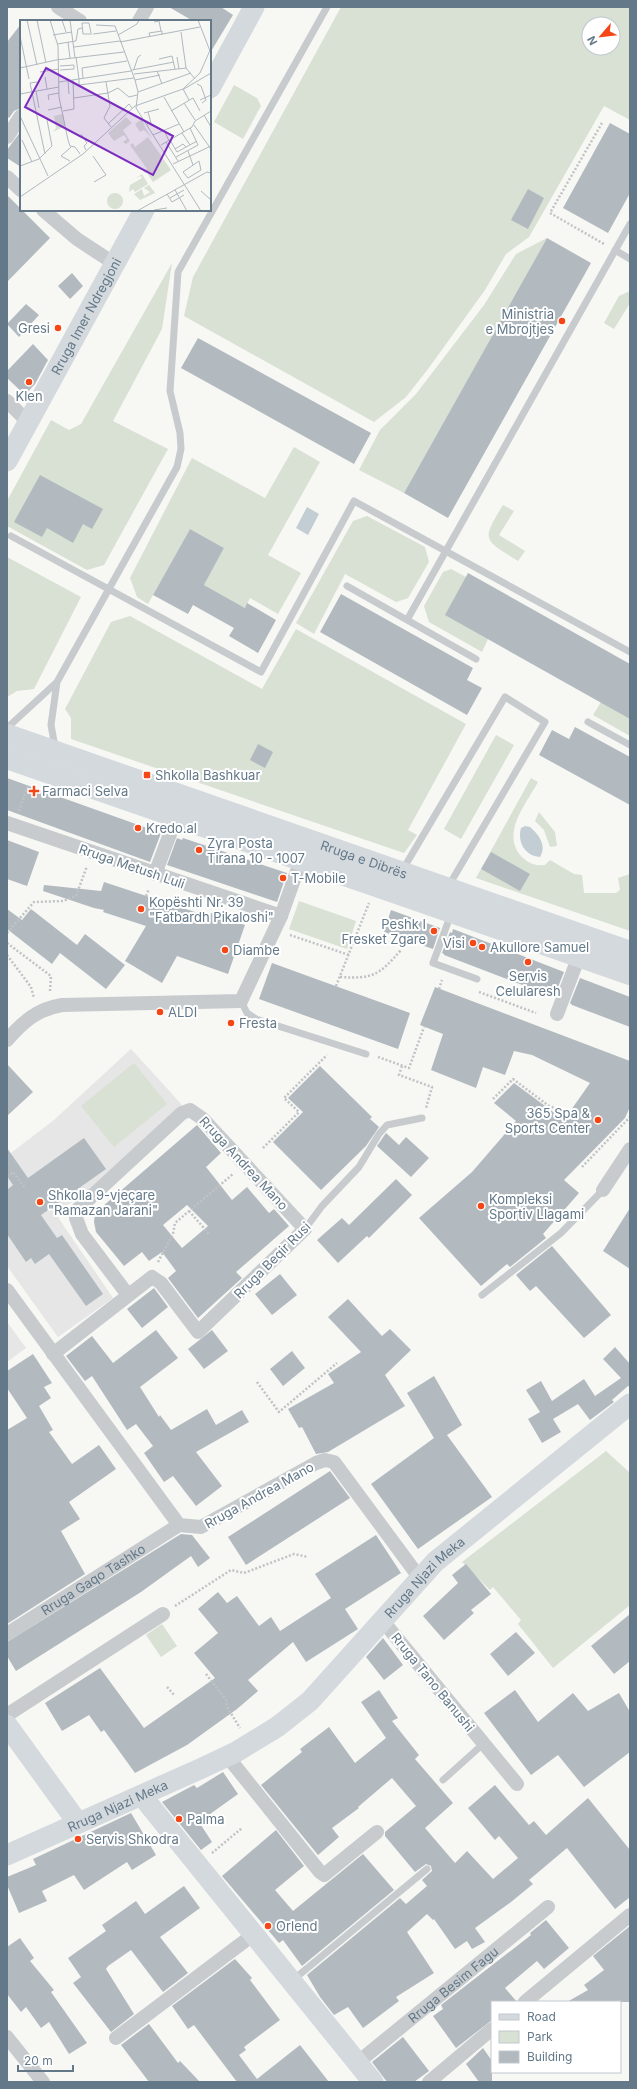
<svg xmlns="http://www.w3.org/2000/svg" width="637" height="2089" font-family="Inter,sans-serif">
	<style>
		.built { fill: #e5e6e5 }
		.green { fill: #d9e0d4; fill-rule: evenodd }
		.water { fill: #c2ced3 }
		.building { fill: #b2babf; fill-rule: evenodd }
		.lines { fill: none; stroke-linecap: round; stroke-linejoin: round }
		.path { stroke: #c0c3c5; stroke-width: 2.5; stroke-dasharray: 2 2; stroke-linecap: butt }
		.lane { stroke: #c7cbce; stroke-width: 7 }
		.street { stroke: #c7cbce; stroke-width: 14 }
		.secondary { stroke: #d4d9de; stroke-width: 21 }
		.primary { stroke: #d4d9de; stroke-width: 22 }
		.poi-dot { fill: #f54616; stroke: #fff; stroke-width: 1.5 }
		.labels { text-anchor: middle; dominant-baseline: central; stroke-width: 4; stroke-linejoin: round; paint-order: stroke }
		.poi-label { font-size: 13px; fill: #637888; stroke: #fff; text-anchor: start }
		.street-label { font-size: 13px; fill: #637888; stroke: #fff }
		.inset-road { fill: none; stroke: #afb9bf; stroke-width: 1 }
		.view { fill: #7b2cbf; fill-opacity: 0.15; stroke: #7b2cbf; stroke-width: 2 }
		.inset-edge { fill: none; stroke: #637888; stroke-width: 2 }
	</style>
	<rect width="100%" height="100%" fill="#f7f7f4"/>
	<path class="built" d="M131 1049 182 1105 91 1190 55 1213 113 1298 58 1337 7 1266V1156L54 1120Z
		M7 1322 26 1348 7 1362Z"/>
	<path class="green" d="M341 7H630V120L604 106 529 237 506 254 485 290 428 369 406 397 374 422 184 316 193 277ZM589 24H613V48H589Z
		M234 85 257 98 261 106 243 139 214 122Z
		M547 238 404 493 359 470 380 430 416 394 484 305 516 254Z
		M172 263 162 329 113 421 168 449 104 565 87 570 7 526V501L51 420 69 430 81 424Z
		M630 291V303L614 329 604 323 619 296Z
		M294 447 320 462 268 555 301 573 278 614 250 598 245 608 204 585 224 548 190 529 148 604 137 597 130 578 192 458 265 498Z
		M503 505 514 511 499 535 525 551 518 561C483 539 481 541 503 505Z
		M367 516 425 547 429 562 408 598 396 602 345 574 314 634 296 623 353 521Z
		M7 557 81 597 34 689 17 691 7 697Z
		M451 569 466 577 488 639 482 652 429 622 424 606 443 572Z
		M130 616 262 689 296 629 466 724 408 830 417 835 404 853 71 739V718L65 709 111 622Z
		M601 702 630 719V736L593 715Z
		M496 735 514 745 461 839 444 829Z
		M531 778 538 782C526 804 500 834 522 857 529 864 536 866 545 865L550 860 574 874 582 875 584 893H616L620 890 618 878 630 874V931L476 878Z
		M539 812 555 832 557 846 550 847 544 830 535 821Z
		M299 901 356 921 347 949 289 929Z
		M134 1063 167 1104 114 1147 81 1106Z
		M606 1451 630 1473V1605L553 1668 518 1624 521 1620 493 1587 490 1590 462 1562Z
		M162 1624 177 1646 161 1657 146 1635Z"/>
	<path class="water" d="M307 507 319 514 308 535 296 528Z
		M525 826 530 827C539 835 547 845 540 857 525 856 517 842 521 828Z"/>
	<path class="building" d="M169 7H221L233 15 210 53V21H193Z
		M21 24V108L14 111 9 118 7 116V42Z
		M610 123 630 134V193L608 233 563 208Z
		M21 131V167L7 158V150Z
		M528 189 544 198 528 229 511 220Z
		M7 195 50 238 7 282Z
		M547 238 591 263 448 518 404 493Z
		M72 273 83 286 70 299 58 286Z
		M26 304 39 315 19 337 7 324Z
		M198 338 371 433 354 464 181 368Z
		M33 344 48 360 35 384 25 395 7 378V371Z
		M40 475 103 509 92 529 83 524 73 543 47 528 42 537 14 522Z
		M190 529 224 548 204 585 245 608 247 603 276 620 258 653 229 636 234 628 193 605 188 614 153 595Z
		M468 573 630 664V719L445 615Z
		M341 594 473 668 467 680 482 688 467 715 320 632Z
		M575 727 630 757V805L539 755 552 730 569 739Z
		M258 744 273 752 265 768 250 760Z
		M7 778 161 833 150 862 7 810Z
		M177 838 182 840 183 838 287 873 277 902 167 865Z
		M7 840 39 852 27 886 7 879Z
		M491 852 530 874 520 891 481 869Z
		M104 882 210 917 211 913 245 925 228 974 177 956 162 983 125 961 146 926 103 912 104 910 94 908 43 891 44 885 101 891Z
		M7 909 22 920 31 909 77 945 85 934 125 965 106 989 60 953 52 964 7 929Z
		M391 910 440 928 433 949 384 932Z
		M453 929 564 972 554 997 444 955V954L442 953 450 932 452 933Z
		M272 963 410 1013 398 1049 259 999Z
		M580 978 630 997V1027L572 1005 570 1003Z
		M435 987 630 1061V1107L625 1118 564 1180 579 1193 543 1234 546 1238 510 1267 507 1264 481 1286 419 1218 472 1172 516 1121 494 1103 514 1083 564 1120 590 1083 532 1055 514 1051 505 1075 483 1067 476 1088 431 1070 443 1034 420 1025Z
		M7 1064 33 1092 7 1116Z
		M320 1066 372 1117 370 1119 379 1127 366 1146 321 1190 273 1142 303 1112 288 1098Z
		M197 1125 221 1153 206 1167 232 1200 247 1187 269 1213 274 1209 289 1226 236 1272 242 1278 198 1318 168 1278 176 1271 162 1252 149 1261 142 1252 124 1266 96 1232 94 1222 95 1213ZM187 1205 208 1226 182 1248 163 1225Z
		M386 1133 399 1145 406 1137 429 1158 411 1177 377 1146Z
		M84 1138 106 1169 41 1215 57 1238 62 1235 103 1294 86 1306 49 1254 35 1264 31 1258 26 1262 7 1234V1190L13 1185 7 1176V1148L28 1178Z
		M396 1179 412 1195 369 1238 367 1236 338 1263 317 1240 342 1218 349 1225Z
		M630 1208V1269L603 1251Z
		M552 1246 611 1315 584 1338 536 1286 530 1291 516 1275Z
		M280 1274 297 1295 272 1315 255 1294Z
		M154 1288 168 1307 142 1328 127 1309Z
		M348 1299 382 1336 390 1329 411 1350 385 1375 405 1406 328 1452 316 1454 302 1427 299 1428 288 1409 334 1383 328 1374 361 1352 328 1317Z
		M156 1330 178 1358 140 1387 159 1417 160 1415 171 1430 207 1409 216 1425 242 1410 249 1422 196 1452 222 1486 196 1506 173 1476 164 1482 144 1453 153 1446 136 1424 127 1430 92 1376 85 1381 66 1356 92 1336 113 1363Z
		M212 1330 228 1351 204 1369 188 1349Z
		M615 1347 630 1364V1387L628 1386 612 1400 614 1402 590 1420 578 1404 553 1419 561 1432 542 1443 528 1419 540 1412 526 1390 541 1381 552 1401 584 1379 595 1396 621 1378 603 1359Z
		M292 1351 305 1368 283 1386 270 1369Z
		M33 1354 52 1383 44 1387 51 1398 39 1406 53 1430 49 1432 72 1464 99 1445 116 1469 69 1502 80 1519 61 1531 85 1574 7 1624V1430L27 1418 7 1388V1371Z
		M434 1376 462 1425 447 1435 492 1497 418 1549 371 1484 434 1438 407 1393Z
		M330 1471 350 1498 246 1565 228 1537Z
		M181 1534 192 1535 210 1558 198 1567 191 1556 141 1592 16 1671 7 1656V1642Z
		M376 1535 401 1573 345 1609 358 1629 306 1662 293 1642 248 1680 258 1691 237 1709 187 1745 135 1773 104 1730 101 1732 89 1715 62 1731 45 1703 100 1668 144 1728 215 1678 194 1653 218 1633 198 1609 218 1592 227 1603 237 1596 259 1626 271 1617 280 1631 331 1598 315 1574Z
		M466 1564 491 1594 471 1610 474 1613 444 1640 423 1616 458 1583 452 1575Z
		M630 1614V1661L614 1674 591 1646Z
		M516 1632 535 1653 508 1676 490 1654Z
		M383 1638 403 1665 384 1680 366 1657Z
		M379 1690 398 1718 392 1721 419 1755 415 1759 453 1803 425 1828 455 1863 467 1851 493 1879 518 1858 499 1836 495 1840 468 1808 495 1785 529 1825 534 1821 546 1835 588 1798 630 1850V1897L615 1909 567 1848 529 1880 533 1884 511 1902 475 1928 485 1942 472 1949 467 1941 455 1949 434 1919 433 1920 427 1914 407 1932 434 1973 396 1997 399 2001 363 2028 348 2007 334 2015 320 1997 307 1975 400 1898 406 1904 427 1886 422 1880 432 1871 431 1866 426 1864 415 1872 385 1836V1832L416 1806 392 1778 358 1807 359 1808 332 1828 339 1837 318 1855 261 1785 302 1752 300 1749 329 1727 355 1763 386 1738 361 1702Z
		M515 1690 538 1722 573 1693 588 1711 619 1693 630 1712V1752L584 1787 558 1755 531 1775 484 1713Z
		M223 1772 238 1794 199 1822 212 1842 201 1850 162 1802 194 1785 197 1788Z
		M131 1813 156 1855 132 1870 127 1862 84 1890 74 1875 42 1891 47 1901 19 1913 7 1885V1877L36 1865 33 1859Z
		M276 1830 304 1866 275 1890 293 1911 363 1854 394 1890 302 1966 283 1940 279 1943 222 1876Z
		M184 1886 200 1908 160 1937 188 1973 163 1992 131 1950 108 1966 106 1969 134 2014 111 2032 73 1983 81 1977 68 1958 106 1931 102 1925 136 1901 145 1914Z
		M546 1920 569 1948 544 1969 537 1961 505 1988 517 2002H492V2020L456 2048 433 2016 443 2009 441 2005 531 1935 530 1933Z
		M630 1926V2002H567L588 1990 584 1985 604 1970 593 1956Z
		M20 1938 34 1958 30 1961 54 1990 51 1992 87 2043 69 2054 49 2022 41 2028 26 2007 21 2012 7 1994V1947Z
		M235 1959 252 1978 250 1980 280 2020 244 2047 246 2050 239 2055 257 2079 300 2045 329 2082H237L194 2025 188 2029 172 2006Z
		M149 2024 178 2063 180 2061 200 2082H149L121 2045Z
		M403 2037 429 2071 414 2082H387L372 2062Z
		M483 2048 492 2061V2082H479L466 2064Z"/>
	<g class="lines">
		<path class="path" d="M602 123 550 213 604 244
			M19 811 28 786
			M146 896 149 889
			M7 933 34 902 63 901 76 896 87 866
			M290 935 349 955
			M7 943 51 976 50 991
			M7 955 31 987 34 998
			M340 977C374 979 379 975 401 950
			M336 986 369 903
			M439 989 442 980
			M479 992 536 1013
			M378 1057 409 1068 424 1027
			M402 1066 399 1075 432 1087 426 1108
			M493 1099 513 1079 549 1106 560 1110
			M263 1148 299 1112 284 1098 327 1055
			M582 1167 630 1117
			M7 1176 13 1172 26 1189
			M189 1211 210 1235
			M158 1262 173 1234 175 1223 233 1174
			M257 1382 279 1412 337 1363
			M175 1606 231 1570 244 1573 294 1554 308 1557
			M206 1674 226 1700 227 1707 240 1728
			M167 1687 175 1696
			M212 1853 242 1828"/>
		<path class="lane" d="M615 250 630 259
			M11 536 261 672 354 501 630 652
			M347 586 476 659
			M407 620 630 224
			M588 722 630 745
			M7 728 57 682 177 467 181 449 180 433 170 391 178 272 327 7
			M55 747 51 725 57 682
			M402 871 505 697 545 722 448 887
			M451 914 433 963 477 979
			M241 1001 247 1013 256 1019 366 1054
			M305 1229 322 1206 359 1167 379 1134 387 1125 422 1118
			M482 1295 561 1233 603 1190
			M443 1780 483 1744
			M293 1980 427 1869"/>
		<g class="street">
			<path d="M58 7 80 21"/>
			<path d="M139 21 147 7"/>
			<path d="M7 137 21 116"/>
			<path d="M7 177 21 190"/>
			<path d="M43 210 77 239 115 264"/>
			<path d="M7 401 28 422"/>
			<path d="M7 823 281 916"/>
			<path d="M155 874 176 818"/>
			<path d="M557 1014 579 956"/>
			<path d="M7 1040C23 1022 37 1009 62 1005L241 1001 281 916 301 860"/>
			<path d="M603 1190 630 1149"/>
			<path d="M7 1290 179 1525 201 1527 316 1463 325 1460 334 1462 419 1577"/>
			<path d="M53 1354 152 1277 161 1283 198 1332 305 1229 203 1119 190 1110 182 1113 78 1209 76 1218 82 1234 128 1295"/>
			<path d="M382 1620 517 1784"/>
			<path id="s1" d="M7 1634 179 1525"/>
			<path d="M7 1715 163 1614"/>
			<path d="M227 1756 320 1872 324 1875 377 1832"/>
			<path d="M525 2002 630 1915"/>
			<path d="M7 2037 43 2082"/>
			<path d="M116 2038 254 1934"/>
			<path id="s2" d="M357 2063 548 1907"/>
			<path d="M429 2082 492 2029"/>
		</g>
		<g class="secondary">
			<path d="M210 88 254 7"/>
			<path id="s3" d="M7 461 144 210"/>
			<path d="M7 1725 78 1823"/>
			<path d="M142 1796 373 2082"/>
			<path id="s4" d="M7 1855 200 1769 236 1752 277 1727 310 1701 435 1562 630 1404"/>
		</g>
		<g class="primary">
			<path id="s5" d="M7 735 630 952"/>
			<path d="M7 758 630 974"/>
		</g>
	</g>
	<g class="poi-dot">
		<circle cx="562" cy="321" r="4"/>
		<circle cx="58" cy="328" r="4"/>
		<circle cx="29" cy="382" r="4"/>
		<rect x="143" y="771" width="8" height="8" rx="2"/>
		<path d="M32 785h4v4h4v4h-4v4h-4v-4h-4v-4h4z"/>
		<circle cx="138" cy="828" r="4"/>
		<circle cx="199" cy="850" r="4"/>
		<circle cx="283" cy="878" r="4"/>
		<circle cx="141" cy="909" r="4"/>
		<circle cx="434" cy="931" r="4"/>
		<circle cx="473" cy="943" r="4"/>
		<circle cx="482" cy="947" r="4"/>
		<circle cx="225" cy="950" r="4"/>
		<circle cx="528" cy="962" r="4"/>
		<circle cx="160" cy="1012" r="4"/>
		<circle cx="231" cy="1023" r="4"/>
		<circle cx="598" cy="1120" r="4"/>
		<circle cx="40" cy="1202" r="4"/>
		<circle cx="481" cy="1206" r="4"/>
		<circle cx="179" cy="1819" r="4"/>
		<circle cx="78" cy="1839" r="4"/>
		<circle cx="268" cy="1926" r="4"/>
	</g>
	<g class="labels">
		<g class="poi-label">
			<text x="554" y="314" text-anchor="end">Ministria<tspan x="554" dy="15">e Mbrojtjes</tspan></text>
			<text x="50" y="328" text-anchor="end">Gresi</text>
			<text x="29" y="396" text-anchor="middle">Klen</text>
			<text x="155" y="775">Shkolla Bashkuar</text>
			<text x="42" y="791">Farmaci Selva</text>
			<text x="146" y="828">Kredo.al</text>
			<text x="207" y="843">Zyra Posta<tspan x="207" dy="15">Tirana 10 - 1007</tspan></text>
			<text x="291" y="878">T-Mobile</text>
			<text x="149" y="902">Kopështi Nr. 39<tspan x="149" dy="15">"Fatbardh Pikaloshi"</tspan></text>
			<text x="426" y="924" text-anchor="end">Peshk I<tspan x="426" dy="15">Fresket Zgare</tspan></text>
			<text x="465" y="943" text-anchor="end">Visi</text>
			<text x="490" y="947">Akullore Samuel</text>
			<text x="233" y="950">Diambe</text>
			<text x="528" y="976" text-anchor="middle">Servis<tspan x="528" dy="15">Celularesh</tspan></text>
			<text x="168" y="1012">ALDI</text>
			<text x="239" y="1023">Fresta</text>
			<text x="590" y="1113" text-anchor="end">365 Spa &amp;<tspan x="590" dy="15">Sports Center</tspan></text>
			<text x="48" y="1195">Shkolla 9-vjeçare<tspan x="48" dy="15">"Ramazan Jarani"</tspan></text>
			<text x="489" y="1199">Kompleksi<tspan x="489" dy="15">Sportiv Llagami</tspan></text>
			<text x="187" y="1819">Palma</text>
			<text x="86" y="1839">Servis Shkodra</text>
			<text x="276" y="1926">Orlend</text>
		</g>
		<g class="street-label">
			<text stroke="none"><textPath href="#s3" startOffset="165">Rruga Imer Ndregjoni</textPath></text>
			<text stroke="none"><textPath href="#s5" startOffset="378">Rruga e Dibrës</textPath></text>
			<text transform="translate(132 866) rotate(19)">Rruga Metush Luli</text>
			<text transform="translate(244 1163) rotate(47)">Rruga Andrea Mano</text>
			<text transform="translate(272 1260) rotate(-45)">Rruga Beqir Rusi</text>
			<text transform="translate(259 1495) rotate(-29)">Rruga Andrea Mano</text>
			<text stroke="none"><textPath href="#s4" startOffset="510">Rruga Njazi Meka</textPath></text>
			<text stroke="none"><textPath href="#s1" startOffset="102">Rruga Gaqo Tashko</textPath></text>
			<text transform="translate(433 1682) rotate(51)">Rruga Tano Banushi</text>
			<text stroke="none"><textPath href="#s4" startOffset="121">Rruga Njazi Meka</textPath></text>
			<text stroke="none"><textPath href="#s2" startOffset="124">Rruga Besim Fagu</textPath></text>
		</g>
	</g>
	<g transform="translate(20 20)">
		<rect width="191" height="191" fill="#f7f7f4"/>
		<path d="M43 94 45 106 33 112 36 108 34 96ZM106 97 112 103 103 110 110 121 106 124 103 122 107 119 104 115 94 121 88 113ZM122 99 125 107 132 118 124 110 120 112 115 104ZM128 117 151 150 133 162 127 153 123 152 127 149 110 125 113 123 115 127ZM122 154 128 164 115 172 113 169 109 172 110 165 122 158 121 156 116 158ZM129 165 135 173 120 180 114 174 122 169 124 176 130 172 124 168ZM87 181a8 8 0 1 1 16 0a8 8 0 1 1-16 0Z" fill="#d9e0d4"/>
		<path class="inset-road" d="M7 0 17 45M17 0 26 43M30 0 38 26 39 77 48 120 50 126 55 127 60 134M42 0 46 12M50 0 55 38M178 0 190 31M134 2 139 1 141 11M76 5 95 6 115 60 118 72 116 88 181 191M161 12 166 48 175 59M71 13 69 3H62L63 14H72M73 14 96 11M33 15 52 12M98 15 117 4 119 0M0 16 9 59M130 17 129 13 142 11V15M48 22 50 38M100 22 180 7M37 24 56 21 58 9 62 8M54 27 100 21M56 37 59 59M157 37 159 49M139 39 152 36 155 49M40 46 54 45V49L40 50M0 48 36 40 104 32M114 49 118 37 121 35M112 50 154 42M137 51 142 64M20 52 39 49M114 54 166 48M25 57 27 69M63 58 62 48 107 41M59 59V65L114 58M115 60 140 55M48 61 49 74M17 62 10 63 25 134M39 62 111 51M86 62 90 86 84 98 91 107M177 64 181 66 186 80 182 83M163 69 169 80M164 69 191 53M16 71 19 88M118 72 171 53M0 74 39 67M144 77 164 112M54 78 88 73 98 68 109 77 117 75M29 80 28 75 39 73M180 80 191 75M164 83 175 100M28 90 42 87M43 91 54 89 53 60M151 91 173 78 180 91M124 93 139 89M184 95 191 107M0 96 28 156M88 104 109 84 112 88M127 104 131 103 128 92M174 105 191 129M144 110 149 121M162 113 170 125M61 114 67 123 64 126 66 130M133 115 159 104M2 120 12 142M150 120 157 132M146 122 158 141M141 125 172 107 175 101 191 91M155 129 163 124 166 127M168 131 173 145M157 132 177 121M73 136 86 155 74 162M156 137 178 125 170 108M50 141 41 136 51 127M179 141 181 150 168 158 163 152ZM153 144 191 126M0 146 19 139 32 126 27 100M155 170 167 191M181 171 191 180M147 174 152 182 164 175M0 177 63 134 115 86 163 69 180 53 191 28M150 178 164 170M134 190 147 188M117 191 187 152 191 153"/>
		<path class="view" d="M26 48 153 116 133 155 5 87Z"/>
		<rect width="191" height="191" class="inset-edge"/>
	</g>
	<rect width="637" height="2089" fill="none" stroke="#637888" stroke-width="16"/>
	<rect x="491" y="2001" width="130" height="72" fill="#ffffff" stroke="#c1c9cf"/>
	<rect x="499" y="2014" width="20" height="6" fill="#d4d9de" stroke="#c1c9cf"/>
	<text x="527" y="2021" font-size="12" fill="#637888">Road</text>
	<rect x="499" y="2031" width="20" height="12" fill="#d9e0d4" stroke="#c1c9cf"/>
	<text x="527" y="2041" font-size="12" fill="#637888">Park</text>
	<rect x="499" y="2051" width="20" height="12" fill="#b2babf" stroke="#c1c9cf"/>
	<text x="527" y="2061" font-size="12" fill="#637888">Building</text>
	<g transform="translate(601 36) rotate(242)"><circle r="19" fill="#ffffff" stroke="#c1c9cf"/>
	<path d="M0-3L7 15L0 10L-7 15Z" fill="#f54616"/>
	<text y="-6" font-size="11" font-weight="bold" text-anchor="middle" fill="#637888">N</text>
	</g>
	<path d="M18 2065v6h55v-6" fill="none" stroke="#637888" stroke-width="2"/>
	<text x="24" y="2065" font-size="12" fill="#637888" stroke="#ffffff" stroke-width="3" paint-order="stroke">20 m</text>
</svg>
